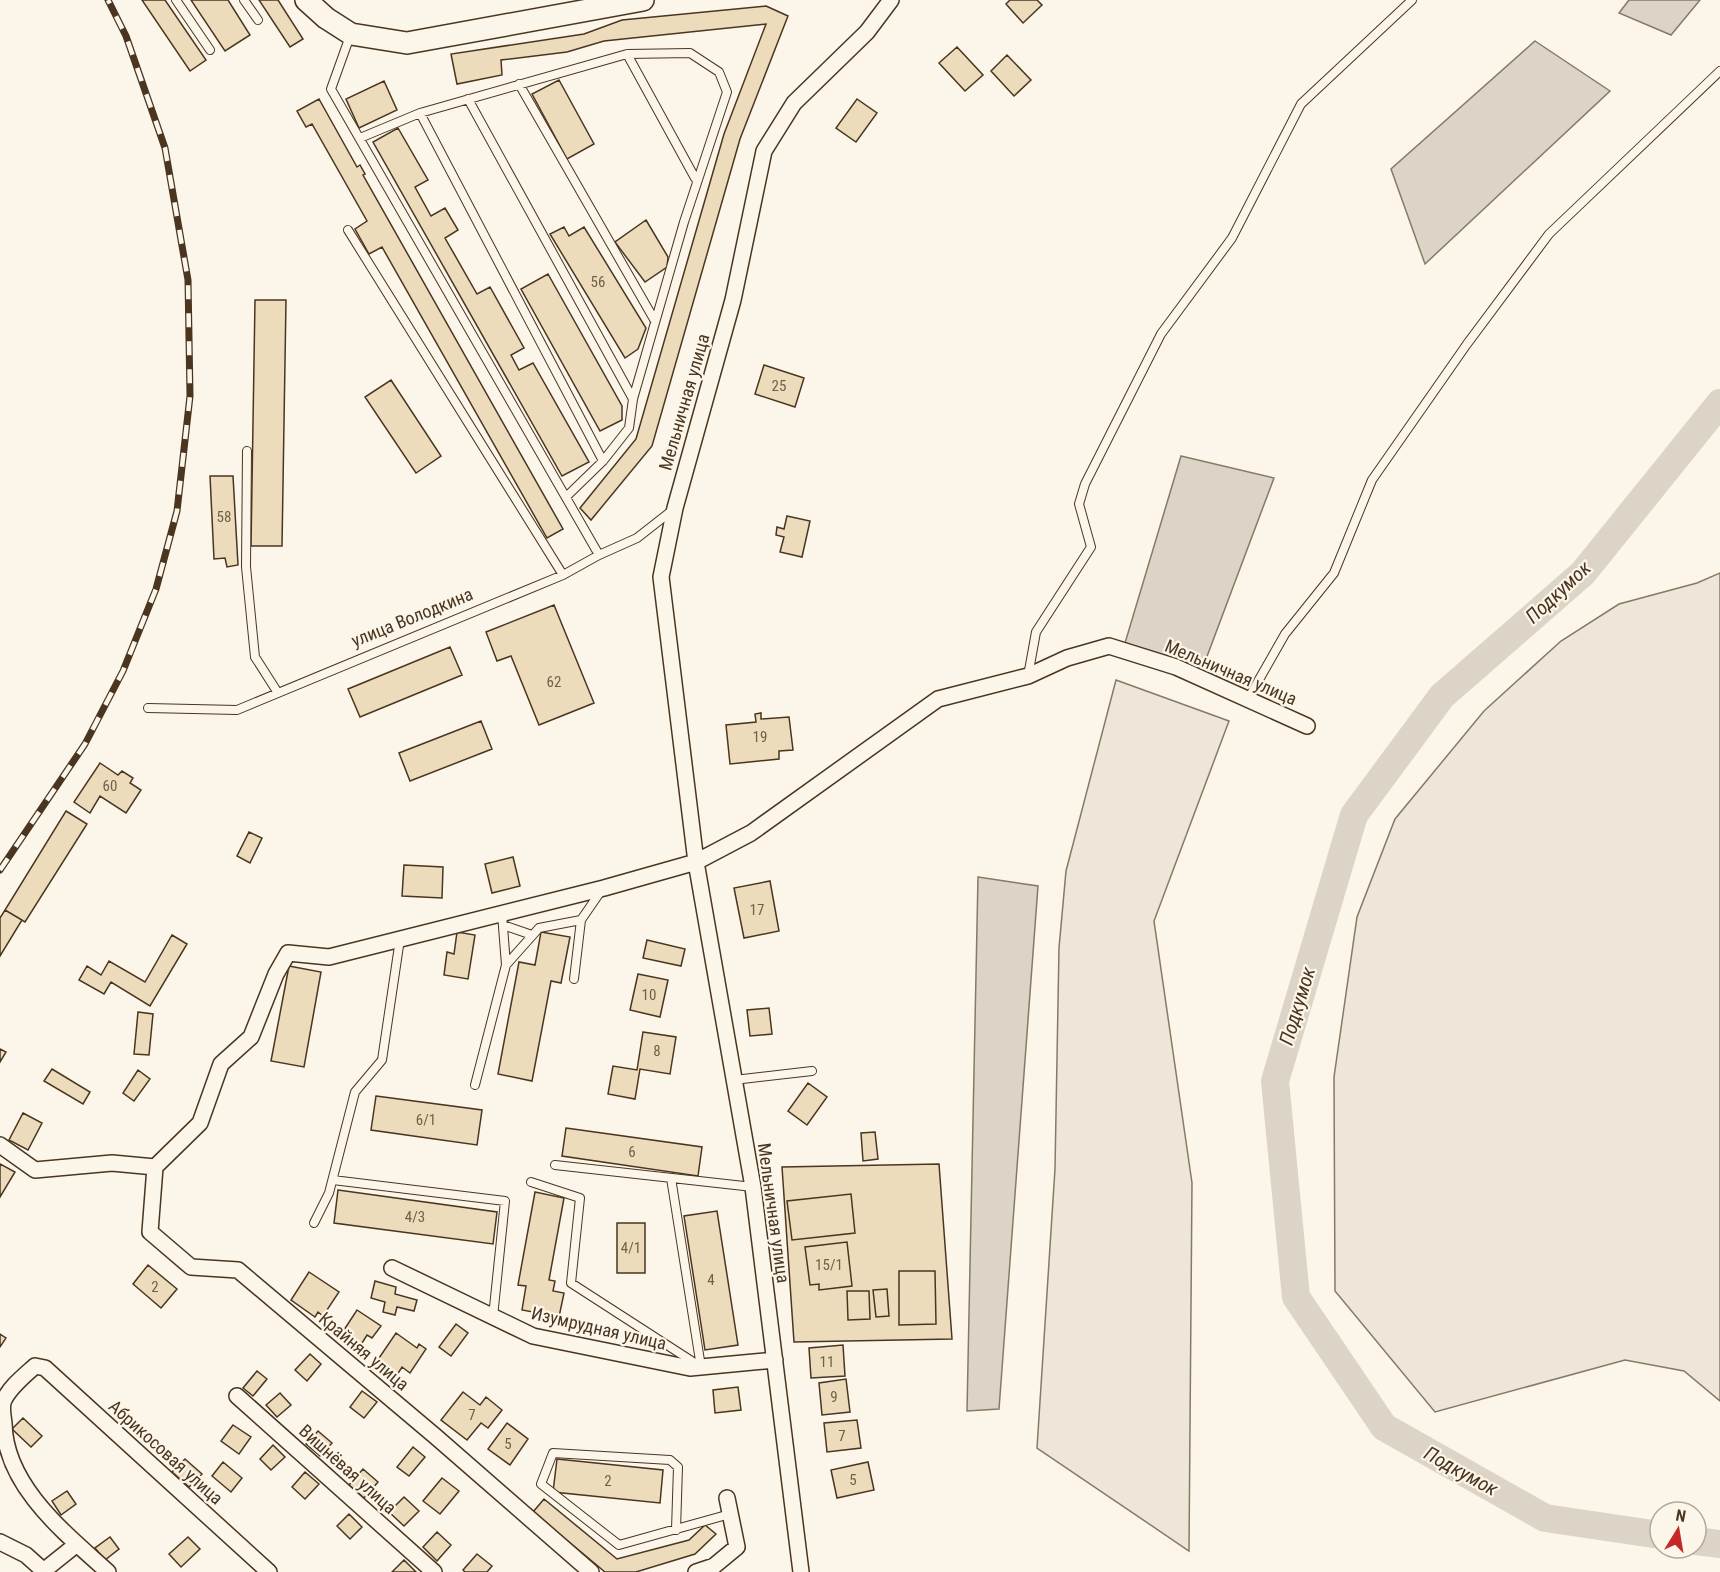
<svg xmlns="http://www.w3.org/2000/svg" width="1720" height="1572" font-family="'Roboto Condensed',sans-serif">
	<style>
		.green { fill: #ede6d9; stroke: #887966; stroke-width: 1.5 }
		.water { fill: #dcd4c6; stroke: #887966; stroke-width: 1.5 }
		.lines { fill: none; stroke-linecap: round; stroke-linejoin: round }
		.river { stroke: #dcd4c6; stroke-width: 28 }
		.building { fill: #ecdcbc; stroke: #4a3520; stroke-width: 1.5 }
		.lane-casing { stroke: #4a3520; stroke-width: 10 }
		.street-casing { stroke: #4a3520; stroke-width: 18 }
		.secondary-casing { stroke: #4a3520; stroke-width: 24 }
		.lane { stroke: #fbf6e9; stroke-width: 8 }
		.street { stroke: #fbf6e9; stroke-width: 15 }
		.secondary { stroke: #fbf6e9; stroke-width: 21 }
		.rail-casing { stroke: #4a3520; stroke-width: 7 }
		.rail { stroke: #fbf6e9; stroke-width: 4.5; stroke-dasharray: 14; stroke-linecap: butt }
		.labels { text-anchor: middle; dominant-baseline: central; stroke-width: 4.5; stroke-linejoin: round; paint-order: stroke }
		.number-label { font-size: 15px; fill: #725f47 }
		.street-label { font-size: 18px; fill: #4a3520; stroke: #fbf6e9 }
		.water-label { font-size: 20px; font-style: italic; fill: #4a3520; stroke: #fbf6e9 }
	</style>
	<rect width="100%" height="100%" fill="#fbf6e9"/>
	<path class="green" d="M1720 573V1401L1684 1371 1625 1360 1435 1412 1335 1291 1334 1077 1357 917 1395 819 1484 711 1561 641 1619 604 1697 583Z
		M1116 680 1229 721 1154 921 1192 1183 1189 1551 1037 1448 1055 1169 1059 948 1066 871Z"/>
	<path class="water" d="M1629 0H1700L1671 35 1619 13Z
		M1535 41 1610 91 1425 264 1391 169Z
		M1181 456 1274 478 1203 667 1125 643Z
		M978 877 1038 886 999 1409 967 1411Z"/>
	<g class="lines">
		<path class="river" d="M1660 1535 1545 1518 1384 1427 1296 1297 1275 1081 1354 815 1442 696 1583 573 1720 403
			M1696 1541 1720 1544"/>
	</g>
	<path class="building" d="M142 0H165L206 60 190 71Z
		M191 0H228L250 35 225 51Z
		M259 0H278L303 39 290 47Z
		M1010 0H1037L1042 5 1023 23 1006 4Z
		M766 6 788 16 740 139 652 446 591 520 580 508 636 439 724 134 766 24 604 41 567 52 501 60 502 75 457 84 451 54 584 34 622 20Z
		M957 47 983 75 965 91 939 63Z
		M1007 55 1031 80 1014 96 991 71Z
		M559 80 594 144 567 159 532 94Z
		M384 81 397 110 359 128 346 99Z
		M319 99 357 167 360 165 365 174 363 175 563 529 547 538 382 247 369 254 355 229 367 221 312 124 306 127 297 111Z
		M857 99 877 113 856 142 836 128Z
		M398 128 428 180 415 187 431 216 445 208 458 230 445 238 477 294 490 287 524 348 511 355 519 370 533 363 589 462 562 476 373 142Z
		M646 220 668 257 667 267 645 282 615 242Z
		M564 227 569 236 584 227 646 328 638 349 625 358 550 234Z
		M548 274 622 406V420L600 431 521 289Z
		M255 300H286L282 546H251Z
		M764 365 804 378 795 407 755 394Z
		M391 380 441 456 416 473 365 397Z
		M210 476H233L238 565 227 567 225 558 214 559Z
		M787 516 810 521 802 557 780 552 784 537 776 535 777 527 784 529Z
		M554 605 594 703 539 725 511 656 497 661 486 632Z
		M450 647 462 675 360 717 348 689Z
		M761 713V719L789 717 793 750 779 751V759L730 764 726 725 756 722 755 714Z
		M481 721 492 749 410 781 399 753Z
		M100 763 118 775 122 771 133 778 130 783 141 790 126 813 100 796 90 813 74 802Z
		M66 811 87 824 25 922 5 910Z
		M249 832 262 838 250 863 237 856Z
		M513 857 520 886 492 893 485 864Z
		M404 865 443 867 442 898 402 896Z
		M770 881 779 931 744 938 734 888Z
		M5 910 22 920 0 956V918Z
		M457 932 475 935 468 979 444 975 447 952 454 954Z
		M541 932 570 937 561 983 551 981 532 1081 498 1074 519 962 535 965Z
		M172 935 187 944 150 1006 111 982 104 994 79 980 87 966 101 975 109 961 145 982Z
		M647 940 685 949 681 966 643 958Z
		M289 966 321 972 304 1067 271 1061Z
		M638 974 668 980 660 1017 630 1010Z
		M769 1008 772 1034 750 1036 747 1010Z
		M138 1012 153 1014 149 1055 134 1054Z
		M643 1032 676 1037 670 1074 640 1069 635 1099 608 1094 613 1066 637 1070Z
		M0 1049 6 1052 0 1062Z
		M52 1069 90 1092 83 1104 44 1081Z
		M138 1070 150 1079 134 1101 123 1093Z
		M808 1083 827 1097 807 1125 788 1111Z
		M376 1096 482 1110 477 1145 371 1130Z
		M23 1113 42 1123 28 1150 9 1140Z
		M566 1128 702 1147 698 1176 562 1156Z
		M875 1132 878 1159 863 1161 861 1133Z
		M0 1164 15 1172 0 1197Z
		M939 1164 952 1339 794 1342 782 1167Z
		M338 1190 497 1212 493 1244 334 1223Z
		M535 1192 564 1198 549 1280 555 1281 553 1291 564 1293 559 1317 522 1310 526 1286 518 1285Z
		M851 1194 855 1233 792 1240 787 1201Z
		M717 1211 738 1345 705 1350 684 1216Z
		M617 1223H645V1273H617Z
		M847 1242 852 1286 819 1290V1284L810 1285 805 1247Z
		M148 1265 177 1289 161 1308 133 1284Z
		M899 1271H935L936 1324 899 1325Z
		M309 1272 339 1292 323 1316 318 1312 315 1317 291 1300Z
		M375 1281 396 1287 395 1294 417 1300 414 1311 397 1307 395 1315 383 1312 385 1302 371 1298Z
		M887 1289 889 1316 876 1317 873 1290Z
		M847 1291H869L870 1319 848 1320Z
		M357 1310 381 1326 372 1338 367 1335 359 1348 340 1336Z
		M456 1324 468 1333 451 1356 439 1347Z
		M396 1333 417 1348 419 1344 426 1349 410 1373 402 1367 397 1375 377 1361Z
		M0 1334 6 1338 0 1347Z
		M843 1345 845 1376 811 1378 809 1348Z
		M310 1354 321 1364 307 1381 295 1370Z
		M257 1371 267 1379 253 1396 243 1388Z
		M846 1379 850 1412 822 1415 819 1383Z
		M738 1387 741 1410 715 1413 713 1390Z
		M362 1391 377 1402 364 1418 350 1407Z
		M463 1392 480 1405 486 1397 502 1410 488 1428 481 1423 467 1440 441 1420Z
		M280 1393 291 1405 277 1417 266 1405Z
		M23 1418 42 1436 31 1447 12 1429Z
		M857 1420 861 1448 827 1452 824 1423Z
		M507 1423 528 1439 510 1465 488 1449Z
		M233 1425 251 1437 239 1454 221 1441Z
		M318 1431 332 1443 320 1456 306 1444Z
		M273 1445 285 1457 271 1470 260 1459Z
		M413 1447 425 1457 409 1476 397 1467Z
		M185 1459 202 1474 189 1487 172 1472Z
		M557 1459 663 1470 660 1503 553 1492Z
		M223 1462 242 1478 231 1492 212 1476Z
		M868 1462 874 1490 837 1498 831 1470Z
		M363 1469 378 1482 364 1498 349 1485Z
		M305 1472 319 1484 305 1499 292 1487Z
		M442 1478 459 1491 440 1514 423 1501Z
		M67 1491 76 1504 61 1515 52 1501Z
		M404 1497 419 1511 404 1526 389 1512Z
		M544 1499 617 1559 689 1540 705 1525 716 1534 695 1554 636 1572H605L533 1512Z
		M349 1514 362 1527 350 1539 337 1526Z
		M437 1532 451 1545 437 1561 423 1547Z
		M110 1537 119 1549 105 1560 95 1548Z
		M188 1537 200 1549 181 1567 169 1554Z
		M477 1554 492 1566 487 1572H465L463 1570Z
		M404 1560 416 1572H392Z"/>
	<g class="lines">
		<defs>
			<path id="lane" d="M176 0 210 50
				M244 0 258 20
				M350 36 331 89 599 555
				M627 54 695 178
				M519 84 655 321
				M468 99 633 399
				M420 113 603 461
				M360 138 420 113 627 54 690 53 719 72 727 92 684 222 633 399 629 428 603 461 566 497
				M348 230 563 575
				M247 451 246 567 255 657 278 693
				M1028 676 1036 632 1091 547 1079 504 1085 484 1161 334 1232 238 1301 104 1412 0
				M1248 699 1285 634 1334 573 1372 480 1467 344 1549 234 1720 71
				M148 708 237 710 563 575 599 555 637 538 674 509
				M503 925 532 935
				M506 965 539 928 581 920 601 891
				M574 979 581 920
				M734 1080 812 1071
				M475 1085 506 965 502 914
				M555 1165 753 1187
				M333 1180 505 1201 493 1317
				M531 1182 580 1198 571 1283 701 1367 671 1178
				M314 1223 329 1193 355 1092 382 1060 400 939
				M676 1530 678 1467 670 1460 553 1453 541 1484 619 1545 730 1514"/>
			<path id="street" d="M0 1145 35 1170 112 1163 155 1167
				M155 1167 200 1123 221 1064 251 1037 276 974 288 953 329 957 604 888 696 862 751 833 938 699 1028 676 1067 658 1109 646 1176 667 1307 726
				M155 1167 150 1232 191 1267 238 1270 435 1436 591 1572
				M392 1268 533 1336 690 1368 775 1360
				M237 1396 434 1572
				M0 1542 26 1555 45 1572
				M42 1572 77 1544
				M108 1572C65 1533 5 1486 4 1423 3 1416 1 1406 4 1400 10 1387 24 1376 35 1366L45 1368 269 1572
				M696 1572 714 1566 737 1547 727 1498
				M801 1572 753 1187 696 862 661 577 675 508 733 300 764 151 794 103 867 32 891 0"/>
			<path id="secondary" d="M306 0 326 18 351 34 407 43 643 0"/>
		</defs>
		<use href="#lane" class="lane-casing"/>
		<use href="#street" class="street-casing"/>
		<use href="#secondary" class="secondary-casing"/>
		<use href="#lane" class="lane"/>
		<use href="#street" class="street"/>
		<use href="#secondary" class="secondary"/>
		<defs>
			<path id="rail" d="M0 870 85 744 123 671 156 589 177 511 190 396 188 280 165 148 126 36 108 0"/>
		</defs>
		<use href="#rail" class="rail-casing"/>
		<use href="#rail" class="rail"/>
	</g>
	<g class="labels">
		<g class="number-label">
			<text x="598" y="282">56</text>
			<text x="779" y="386">25</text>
			<text x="224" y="517">58</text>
			<text x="554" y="682">62</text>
			<text x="760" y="737">19</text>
			<text x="110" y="786">60</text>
			<text x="757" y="910">17</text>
			<text x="649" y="995">10</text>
			<text x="657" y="1051">8</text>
			<text x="426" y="1120">6/1</text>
			<text x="632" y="1152">6</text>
			<text x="415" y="1217">4/3</text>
			<text x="631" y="1248">4/1</text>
			<text x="829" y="1265">15/1</text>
			<text x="711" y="1280">4</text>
			<text x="155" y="1287">2</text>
			<text x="827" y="1362">11</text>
			<text x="834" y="1397">9</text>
			<text x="472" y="1415">7</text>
			<text x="842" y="1436">7</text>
			<text x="508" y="1444">5</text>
			<text x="853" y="1480">5</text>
			<text x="608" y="1481">2</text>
		</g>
		<g class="street-label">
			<text transform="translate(684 402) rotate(-74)">Мельничная улица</text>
			<text transform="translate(412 617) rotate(-22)">улица Володкина</text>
			<text transform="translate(1231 672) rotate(23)">Мельничная улица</text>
			<text transform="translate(774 1213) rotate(82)">Мельничная улица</text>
			<text transform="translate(599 1328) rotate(13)">Изумрудная улица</text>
			<text transform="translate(364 1351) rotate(40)">Крайняя улица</text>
			<text transform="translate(166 1452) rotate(42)">Абрикосовая улица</text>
			<text transform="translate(348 1469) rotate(42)">Вишнёвая улица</text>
		</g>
		<g class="water-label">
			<text transform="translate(1558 592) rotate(-43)">Подкумок</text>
			<text transform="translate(1297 1006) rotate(-73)">Подкумок</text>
			<text transform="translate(1461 1471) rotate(29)">Подкумок</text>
		</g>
	</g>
	<g transform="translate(1678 1530) rotate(11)"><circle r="28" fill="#fbf6e9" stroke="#b4a999" stroke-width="1.5"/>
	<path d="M0-4.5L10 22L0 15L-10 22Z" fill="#c62828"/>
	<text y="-9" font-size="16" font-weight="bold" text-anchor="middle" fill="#4a3520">N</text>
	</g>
</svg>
